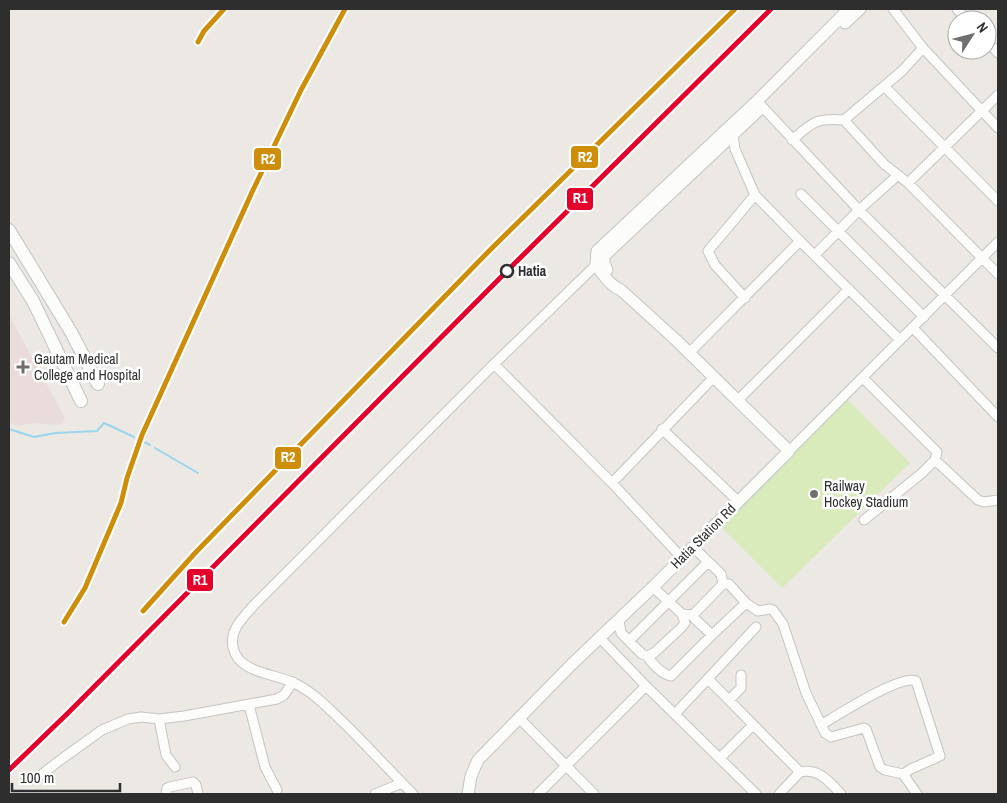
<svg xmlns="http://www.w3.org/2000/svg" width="1007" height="803" font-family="'Archivo Narrow',sans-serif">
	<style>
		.medical { fill: #e9dcdb }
		.pitch { fill: #d9eabb }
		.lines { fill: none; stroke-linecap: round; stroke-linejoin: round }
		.stream { stroke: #99d6ec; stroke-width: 2 }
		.minor-casing { stroke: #c5c4c5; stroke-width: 11 }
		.tertiary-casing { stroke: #c5c4c5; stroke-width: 13 }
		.secondary-casing { stroke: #c5c4c5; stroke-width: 14 }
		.minor { stroke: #fcfcfb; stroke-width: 9 }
		.tertiary { stroke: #fcfcfb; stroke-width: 11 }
		.secondary { stroke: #fcfcfb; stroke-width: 12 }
		.rail-1-casing { stroke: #fff; stroke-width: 9 }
		.rail-2-casing { stroke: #fff; stroke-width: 9 }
		.rail-1 { stroke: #e4002b; stroke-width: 5 }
		.rail-2 { stroke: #cf8e09; stroke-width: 5 }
		.stop-dot { fill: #fff; stroke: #2e2e2e; stroke-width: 2.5 }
		.poi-dot { fill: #706f6e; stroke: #fff; stroke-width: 2 }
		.labels { text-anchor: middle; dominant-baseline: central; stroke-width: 5; stroke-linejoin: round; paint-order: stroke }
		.stop-label { font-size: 14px; font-weight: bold; fill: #2e2e2e; stroke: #fff; text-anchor: start }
		.poi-label { font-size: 14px; fill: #2e2e2e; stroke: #fff; text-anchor: start }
		.street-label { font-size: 14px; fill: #2e2e2e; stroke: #fff }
		.line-badge { stroke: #fff; stroke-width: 2 }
		.badge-label { font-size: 14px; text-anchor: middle; font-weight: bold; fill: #fff }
	</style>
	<rect width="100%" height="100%" fill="#ece8e4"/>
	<path class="medical" d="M9 315 65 418 61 425 33 423 18 426 9 422Z"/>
	<path class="pitch" d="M848 400 910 463 782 588 719 525Z"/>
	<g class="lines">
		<path class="stream" d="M9 429 34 437 55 433 97 431 104 423 134 437
			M144 442 150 445
			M155 448 198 473"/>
		<defs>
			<path id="minor" d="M893 9 923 48 902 71 844 120 884 164 908 183 998 95
				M957 9 967 20
				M987 41 998 53
				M923 48 998 128
				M884 86 998 201
				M757 101 859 210 998 348
				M733 135 735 149 755 195 800 241
				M792 140C813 122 815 118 844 120
				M908 183 998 274
				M801 194 924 317
				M815 255 859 210 898 175
				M745 298 715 265 708 251 755 195
				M913 328 998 417
				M689 353 800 241 900 340
				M494 364 612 483 682 558
				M863 378 937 452 935 460 922 473 864 520
				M737 401 849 289
				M662 429 738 501
				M789 451 998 242
				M935 460 978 500 984 502 998 500
				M612 483 714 377
				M655 585 656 590 682 614 693 615 723 584 721 574 693 547
				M746 603 758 611 770 609 773 610 783 624 806 693 825 733 831 737 864 728 866 729 880 767 885 770 903 774 917 794
				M693 615 694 618 712 635 746 603 729 584H723
				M619 620 621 633 642 654 647 656 654 653 681 628 685 623 682 614
				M600 638 646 686 756 794
				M629 641 708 562
				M647 656C653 664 661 674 671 676L712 635
				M708 679 800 772
				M729 700 741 688V675
				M249 705 265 767 277 790
				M675 714 756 627
				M519 718 594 794
				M159 719 166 755 175 767
				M821 725C836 716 901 674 916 681L940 756 911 769 903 774
				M720 758 753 725
				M41 775 59 761 102 730 128 719 141 717 159 719 184 716 277 699 284 695 293 682
				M166 794 167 788 170 787 193 782 196 785 198 794
				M375 794 402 783
				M413 794C390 771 369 748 346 725 330 710 316 694 296 684 276 673 238 674 233 647 229 629 245 616 255 604L494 364 596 265
				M538 794 646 686
				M779 794 800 772C819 768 830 782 841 794"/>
			<path id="tertiary" d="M845 23 860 9
				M607 270 604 263V256L760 109
				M468 794 471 776 478 760 571 665 655 585 789 451 676 340 621 290C610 286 603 274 596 265L597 251 757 101 849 9"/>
			<path id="secondary" d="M9 230 71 332 98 384
				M9 263 33 301 81 401"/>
		</defs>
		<use href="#minor" class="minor-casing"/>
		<use href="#tertiary" class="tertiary-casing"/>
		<use href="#secondary" class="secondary-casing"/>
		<use href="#minor" class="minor"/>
		<use href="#tertiary" class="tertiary"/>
		<use href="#secondary" class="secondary"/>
		<defs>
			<path id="rail-1" d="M9 770 69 712 507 271 771 9"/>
			<path id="rail-2" d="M198 42 204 31 224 9
				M143 611 196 552 488 252 735 9
				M64 622 85 588 121 503 127 478 142 435 253 190 301 90 345 9"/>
		</defs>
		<use href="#rail-1" class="rail-1-casing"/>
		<use href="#rail-2" class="rail-2-casing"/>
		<use href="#rail-1" class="rail-1"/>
		<use href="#rail-2" class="rail-2"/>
	</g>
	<circle class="stop-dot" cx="507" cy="271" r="6"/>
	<g class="poi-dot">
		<path d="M20.5 359.5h5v5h5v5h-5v5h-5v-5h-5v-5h5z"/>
		<circle cx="814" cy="494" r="5"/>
	</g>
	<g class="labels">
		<g class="stop-label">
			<text x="518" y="271">Hatia</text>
		</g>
		<g class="poi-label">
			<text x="34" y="359">Gautam Medical<tspan x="34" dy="16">College and Hospital</tspan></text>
			<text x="824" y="486">Railway<tspan x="824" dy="16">Hockey Stadium</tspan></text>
		</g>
		<g class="street-label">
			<text transform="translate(703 536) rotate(-45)">Hatia Station Rd</text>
		</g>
	</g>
	<g class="line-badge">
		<rect x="570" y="145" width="29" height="24" rx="5" fill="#cf8e09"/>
		<rect x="253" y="147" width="29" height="24" rx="5" fill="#cf8e09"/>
		<rect x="566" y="187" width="28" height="24" rx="5" fill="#e4002b"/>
		<rect x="274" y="446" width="28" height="24" rx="5" fill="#cf8e09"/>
		<rect x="186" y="568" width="28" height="24" rx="5" fill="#e4002b"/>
	</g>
	<g class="badge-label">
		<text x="585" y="162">R2</text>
		<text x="268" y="164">R2</text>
		<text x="580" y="203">R1</text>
		<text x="288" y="462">R2</text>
		<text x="200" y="585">R1</text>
	</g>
	<rect width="1007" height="803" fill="none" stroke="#2e2e2e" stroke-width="20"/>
	<g transform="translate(972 35) rotate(54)"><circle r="24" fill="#ffffff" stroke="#ababab"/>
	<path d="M0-4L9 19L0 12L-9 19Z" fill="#706f6e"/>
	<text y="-8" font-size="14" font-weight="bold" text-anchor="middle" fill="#2e2e2e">N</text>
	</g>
	<path d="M12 783v8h108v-8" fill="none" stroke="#2e2e2e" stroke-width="2.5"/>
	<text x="20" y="783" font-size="15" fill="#2e2e2e" stroke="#ffffff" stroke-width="4" paint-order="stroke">100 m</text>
</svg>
